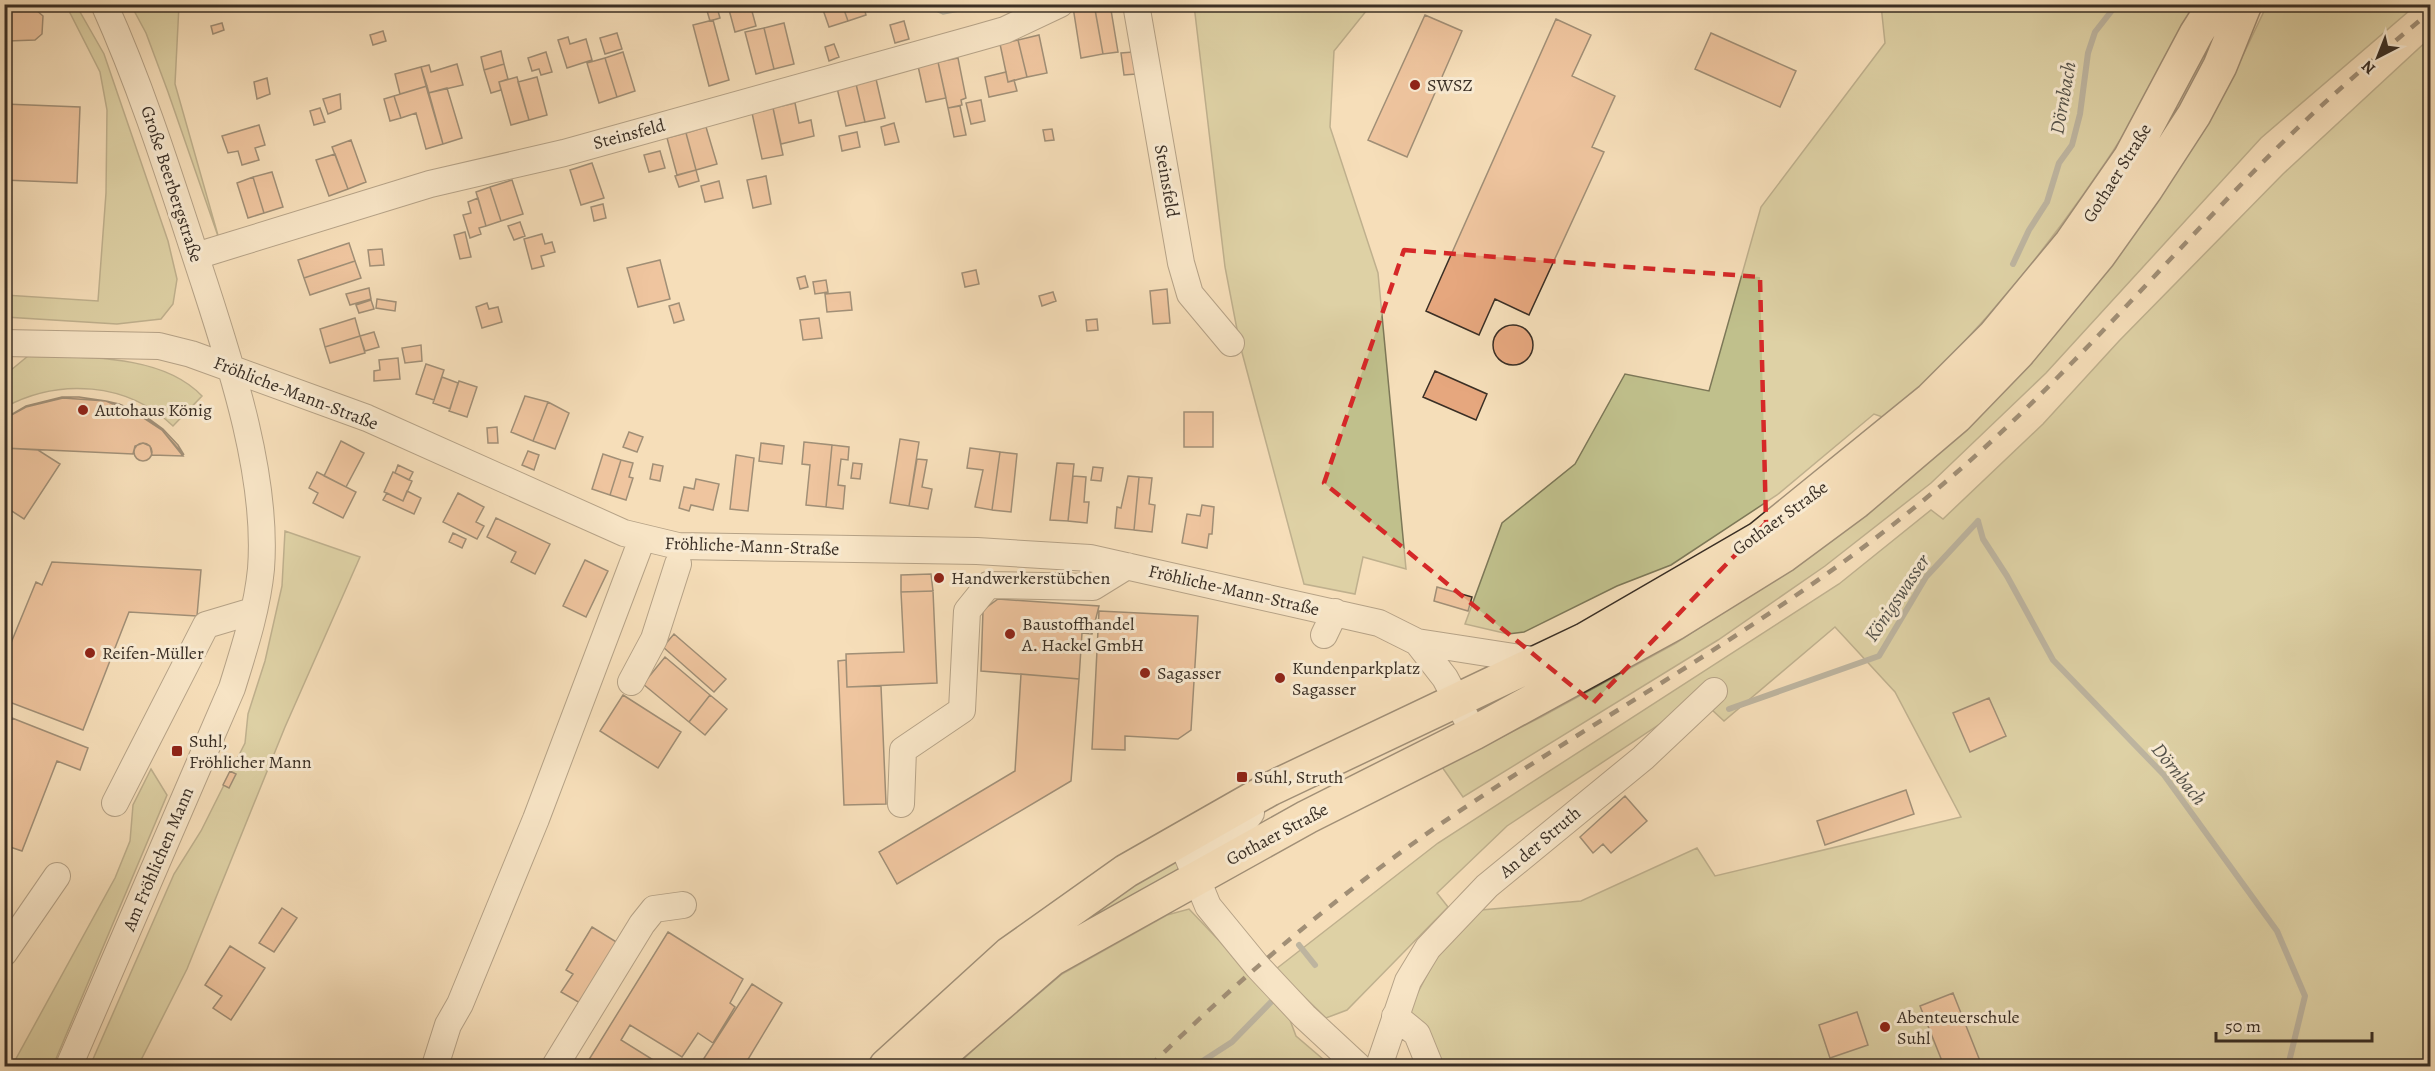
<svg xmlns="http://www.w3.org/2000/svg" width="2435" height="1071" font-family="Alegreya,serif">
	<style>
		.green { fill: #c0c08c; stroke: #7d7858; stroke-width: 1.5 }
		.water { fill: #a2b9bb; stroke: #78827f; stroke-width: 1.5 }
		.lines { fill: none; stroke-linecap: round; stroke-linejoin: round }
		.stream { stroke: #78827f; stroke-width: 6 }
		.building { fill: #e6a77e; stroke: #3a2f25; stroke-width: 1.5 }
		.minor-casing { stroke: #695b4a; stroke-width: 28 }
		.major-casing { stroke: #3a2f25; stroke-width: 36 }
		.minor { stroke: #f8ead2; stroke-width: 26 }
		.major { stroke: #f5deb9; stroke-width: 33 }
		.rail { stroke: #3a2f25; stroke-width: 4.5; stroke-dasharray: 10 10; stroke-linecap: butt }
		.marked { fill: none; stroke: #d62828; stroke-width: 4.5; stroke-dasharray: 12 8; stroke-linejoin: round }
		.poi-dot { fill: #8f2418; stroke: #f8ead2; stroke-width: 2 }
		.labels { text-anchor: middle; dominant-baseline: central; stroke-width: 6; stroke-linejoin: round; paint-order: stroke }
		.poi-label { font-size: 18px; fill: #3a2f25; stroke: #f8ead2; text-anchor: start }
		.street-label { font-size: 18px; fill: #3a2f25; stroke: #f8ead2 }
		.water-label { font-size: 20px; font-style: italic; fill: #54524a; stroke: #f8ead2 }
	</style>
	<rect width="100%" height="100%" fill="#f5deb9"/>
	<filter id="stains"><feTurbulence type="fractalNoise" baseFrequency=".00333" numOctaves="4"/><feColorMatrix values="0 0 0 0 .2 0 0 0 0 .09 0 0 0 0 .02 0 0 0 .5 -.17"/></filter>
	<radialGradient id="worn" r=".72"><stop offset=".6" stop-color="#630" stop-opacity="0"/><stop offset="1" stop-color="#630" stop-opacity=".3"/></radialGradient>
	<path class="green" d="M66 5H76L104 54 168 241 177 279 173 304 161 319 117 324 5 317V295L98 301 106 193 107 110 100 72Z
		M131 5H179L175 84 219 239 168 92 146 33Z
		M1194 5H1371L1334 51 1330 127 1378 273 1406 569 1363 557 1355 594 1304 584 1240 345 1225 267Z
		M1881 5H2197C2174 45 2154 89 2128 128 2058 238 1982 330 1888 419L1874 414 1777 495 1671 565 1617 586 1524 632 1508 634 1465 624 1502 523 1575 464 1625 374 1709 391 1761 207 1885 43Z
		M2267 5H2416L2261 138 2046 373 1931 483 1825 566 1718 640 1463 797 1442 767 1541 717 1676 643 1810 554 2233 76Z
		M2430 38V1066H1439L1406 1015 1436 958 1481 910 1581 901 1697 848 1715 876 1961 817 1895 692 1835 627 1724 721 1699 698 1507 826 1437 893 1448 907 1347 1010 1326 1018 1276 969 1438 843 1839 584 1931 510 1943 519 2043 424 2119 341 2283 174Z
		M28 356C84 358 161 353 202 396L173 426C127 382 59 378 5 407V375Z
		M285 531 360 557 285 727 187 969 138 1066H90L174 874 201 831 245 743 248 714 265 661 282 586Z
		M151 769 167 795 53 1066H12L115 878 130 841 133 805Z
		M1179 855 1182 859 1177 871 914 1066H906L1035 952Z
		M1189 909 1287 1012 1296 1036 1331 1066H956L984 1040 1062 974 1167 915Z"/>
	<path class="water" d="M922 5V4L991 5 943 14Z"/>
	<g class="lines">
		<path class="stream" d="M2013 264 2029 230 2047 202 2059 163 2072 145 2080 114 2088 53 2095 32 2117 4
			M1978 521 1983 539 2007 576 2053 660 2164 775 2277 931 2305 996 2288 1066
			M1729 709 1879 656 1926 577 1978 521
			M1299 945 1315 965
			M1195 1066 1232 1042 1272 1001"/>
	</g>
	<path class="building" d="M4 4H35V9L43 16 42 34 35 40 8 41V32H4Z
		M705 4H716L720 18 710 21Z
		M733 4H750L756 26 735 32 728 6Z
		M821 4H842L848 21 829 27Z
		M842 4H863L866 15 848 21Z
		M1094 4H1110L1118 52 1103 54Z
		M1094 4 1103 54 1081 58 1073 7Z
		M1425 15 1462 31 1407 157 1368 140Z
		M1556 19 1591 35 1572 76 1615 96 1592 147 1604 152 1529 315 1495 299 1479 335 1426 311Z
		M713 20 729 80 709 86 693 25Z
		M904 21 909 39 895 43 890 25Z
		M222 23 224 30 213 34 211 26Z
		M784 23 794 64 774 69 764 28Z
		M764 28 774 69 756 74 745 32Z
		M383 31 386 41 373 45 370 35Z
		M617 33 622 49 605 54 600 38Z
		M1711 33 1796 71 1780 107 1695 69Z
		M1039 35 1047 73 1027 77 1018 40Z
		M568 37 570 44 586 39 592 60 567 68 558 40Z
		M1018 40 1027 77 1008 82 1000 44Z
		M834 44 839 57 829 61 825 47Z
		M501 51 504 64 484 70 481 57Z
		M546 52 552 72 541 75 539 69 532 71 528 58Z
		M623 52 635 91 617 97 605 58Z
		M1133 52 1136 74 1124 75 1121 53Z
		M605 58 617 97 599 103 587 63Z
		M958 58 966 98 961 100 962 105 948 108 938 62Z
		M938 62 946 98 926 102 918 66Z
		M457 64 463 85 428 93 421 67 429 65 431 72Z
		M504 64 508 79 499 82 501 90 491 93 484 70Z
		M421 67 427 86 400 94 395 74Z
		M1006 72 1008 82 1014 80 1017 91 989 97 985 77Z
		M517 77 529 120 511 125 499 82Z
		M537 77 547 115 529 120 518 82Z
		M267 78 270 94 257 99 254 82Z
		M876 79 885 118 865 122 856 84Z
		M856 84 865 122 846 126 837 88Z
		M427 86 443 144 426 149 416 113 401 118 394 96Z
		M447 88 462 138 443 144 428 93Z
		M340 94 341 109 328 114 323 99Z
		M394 96 401 118 390 121 384 99Z
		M981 100 985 121 971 124 966 103Z
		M795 103 799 123 811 120 814 136 781 144 773 108Z
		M4 104 80 107 77 183 4 180Z
		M960 106 966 135 954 137 948 108Z
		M320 108 325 122 314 125 310 111Z
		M773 108 783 155 762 159 752 113Z
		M894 123 899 142 885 145 881 127Z
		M259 125 265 145 255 148 259 160 242 165 238 151 228 153 222 136Z
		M706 127 717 164 696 170 686 133Z
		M1052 129 1054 140 1045 141 1043 130Z
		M857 132 860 147 842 151 839 136Z
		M686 133 696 170 677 175 667 138Z
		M351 140 366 182 348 189 332 147Z
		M660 151 665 168 649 172 644 155Z
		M335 154 348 189 329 196 316 160Z
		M592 163 604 198 581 205 570 170Z
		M696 170 699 181 679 187 675 176Z
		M272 172 283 207 264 213 253 177Z
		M766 176 771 204 753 208 747 180Z
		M253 177 264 213 248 218 237 183Z
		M512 180 523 214 501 221 490 187Z
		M719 181 723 198 705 202 701 186Z
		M490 187 501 221 486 226 476 192Z
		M478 198 486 226 479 228 481 234 470 238 463 215 471 213 468 202Z
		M603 204 606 218 594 221 591 207Z
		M520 222 525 236 514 240 508 226Z
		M465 232 471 257 460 259 454 235Z
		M542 234 545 244 552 242 555 252 541 256 544 266 532 269 524 239Z
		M349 243 355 261 304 278 298 260Z
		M382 249 384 265 370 266 368 250Z
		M660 260 670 299 638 307 627 268Z
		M355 261 361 278 310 295 304 278Z
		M976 270 979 284 965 287 962 273Z
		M805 276 808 287 800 289 797 278Z
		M826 280 828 292 815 294 813 282Z
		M369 288 371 299 350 305 346 294Z
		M1167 289 1170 323 1153 324 1150 291Z
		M850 292 852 310 827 312 825 294Z
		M1053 292 1056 301 1042 306 1039 296Z
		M377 299 396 302 395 311 376 308Z
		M371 300 374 309 359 313 356 305Z
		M487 303 489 309 498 307 502 322 482 328 476 307Z
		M679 303 684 320 674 323 669 306Z
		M355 318 360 336 325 347 320 329Z
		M819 318 822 338 803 340 800 320Z
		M1097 319 1098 330 1087 331 1086 320Z
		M1493 345a20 20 0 1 1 40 0a20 20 0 1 1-40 0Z
		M374 332 379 347 365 351 360 336Z
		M360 336 365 353 330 363 325 347Z
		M421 345 422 361 405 363 402 348Z
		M398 358 400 379 374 381V371L380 370 379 360Z
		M426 364 444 370 434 400 416 394Z
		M1435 371 1487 394 1476 420 1423 397Z
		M442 377 458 383 450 409 433 403Z
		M459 381 477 387 467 417 449 411Z
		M525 396 548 402 533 441 511 432Z
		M62 397H79L106 401 119 404 141 413 163 429 178 445 184 455 162 430 147 419 106 401 63 398 26 407 4 419 26 406Z
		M63 398 106 401 133 411 162 430 183 456 152 455 150 446 143 443 135 446 133 454 4 448V419L26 407Z
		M548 402 569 413 555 449 533 441Z
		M1184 412H1213V447H1184Z
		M497 427 498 443H488L487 428Z
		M629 432 643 437 637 452 623 447Z
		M900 439 919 442 909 506 890 503Z
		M341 441 364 453 346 487 324 476Z
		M804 442 832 445 826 507 806 505 810 465 802 464Z
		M134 452a9 9 0 1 1 18 0a9 9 0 1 1-18 0Z
		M761 443 784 446 782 464 759 461Z
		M832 445 849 447 848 460 841 459 838 485 845 486 843 509 826 507Z
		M4 448 38 450 60 464 24 519 4 506Z
		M970 448 1000 452 992 510 975 507 983 470 967 468Z
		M528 451 539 455 534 470 522 465Z
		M1000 452 1017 454 1011 512 992 510Z
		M603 454 621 460 610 495 592 489Z
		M736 455 754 458 748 511 730 509Z
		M917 459 927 460 922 487 932 489 928 509 909 506Z
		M621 460 633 463 629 477 633 478 626 500 610 495Z
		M853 463 862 464 860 479 851 478Z
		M1057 463 1074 464 1068 521 1050 520Z
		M653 464 663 466 660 481 650 479Z
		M398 465 413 472 409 480 395 473Z
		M1093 467 1103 468 1101 481 1091 480Z
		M317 472 356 492 343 518 313 503 318 493 309 488Z
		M393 472 412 481 403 501 384 492Z
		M1073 476 1086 477 1084 502H1089L1087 523 1068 521Z
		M1128 476 1139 477 1134 530 1115 528 1117 507 1121 508Z
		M1139 477 1152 478 1149 504 1155 505 1152 532 1134 530Z
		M696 479 719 484 713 510 691 505 689 511 679 508 684 487 694 489Z
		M407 491 421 498 414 514 383 500 387 493 403 501Z
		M458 493 484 507 476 522 484 526 477 539 443 522Z
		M1202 505 1214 507 1212 534H1209L1207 548 1182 543 1187 514 1200 516Z
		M496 518 550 544 535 574 511 562 516 552 487 537Z
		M453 533 466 539 462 548 449 542Z
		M585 560 608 571 586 617 563 606Z
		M52 562 201 570 197 616 129 612 83 730 4 700V660L36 582 42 585Z
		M931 574 933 591 901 592V575Z
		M1437 587 1472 597 1468 611 1434 601Z
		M933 591 937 683 847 687 846 654 904 652 901 592Z
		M998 599 1099 606 1092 634 1082 633 1079 679 981 671 983 610Z
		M1099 611 1198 616 1191 730 1178 739 1125 736V750L1092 749Z
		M674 634 726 679 714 692 663 647Z
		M665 657 710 695 689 722 643 684Z
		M846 660 847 687 881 686 886 804 844 805 838 661Z
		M1021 674 1079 679 1071 781 897 884 879 852 1015 771Z
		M623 695 681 732 658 768 600 731Z
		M710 695 727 709 705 735 689 722Z
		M1989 698 2006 736 1970 752 1953 713Z
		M12 718 88 748 80 770 57 761 22 851 4 845V737Z
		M230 771 236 774 229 788 223 785Z
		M1906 790 1914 814 1825 845 1817 821Z
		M1625 796 1647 821 1611 853 1603 844 1593 853 1580 837Z
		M282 908 297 918 274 952 259 943Z
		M592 927 618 943 580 1003 561 992 573 974 566 970Z
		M668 932 743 979 730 1003 735 1007 713 1043 698 1033 682 1057 630 1025 621 1040 663 1066H585Z
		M230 946 265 968 231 1020 213 1008 222 996 205 985Z
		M752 984 782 1003 744 1066H699Z
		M1953 993 1982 1066H1944L1920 1006Z
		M1857 1012 1868 1045 1830 1058 1819 1025Z"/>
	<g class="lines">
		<defs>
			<path id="minor" d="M1136 4 1181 263 1190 294 1231 343
				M196 256 430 184 564 153 977 38 1005 30 1060 4
				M4 343 159 346 191 354 367 418 624 533 678 546 977 551 1090 558 1379 623 1417 642 1445 678 1474 733
				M1324 635 1335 612
				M1417 642 1539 661
				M631 682 654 639 678 564
				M115 803 206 625 253 611
				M901 804 903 750 962 710 967 611 988 585 1093 587 1127 566
				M1180 838 1208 906 1258 967 1304 1016 1358 1066
				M1188 857 1245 821 1251 813
				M4 953 57 876
				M1395 1016 1417 1034 1430 1066
				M69 1066 232 688C244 649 257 610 261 569 268 478 232 368 204 282 173 188 145 95 104 4
				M435 1066 448 1025 460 1004 536 819 642 539
				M555 1066 642 924 654 909 683 905
				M1379 1066 1408 981 1428 948 1487 886 1643 758 1714 691"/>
			<path id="major" d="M886 1066 1009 954 1126 871 1270 789 1584 640 1760 538 1931 399 1994 336 2071 243 2130 158 2196 34 2215 4
				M928 1066 1052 959 1307 817 1474 733 1675 623 1783 556 1856 502 1956 417 2018 353 2099 255 2146 189 2194 115 2220 66 2245 4"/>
		</defs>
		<use href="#minor" class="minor-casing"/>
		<use href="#major" class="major-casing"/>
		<use href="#minor" class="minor"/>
		<use href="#major" class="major"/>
		<path class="rail" d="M1150 1066C1249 969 1357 879 1473 802 1625 702 1784 615 1925 499 2049 398 2150 277 2262 163 2315 109 2372 60 2430 12"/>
	</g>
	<path d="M0 0H2435V1071H0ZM1404 250 1760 277 1766 523 1593 703 1324 483Z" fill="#f5deb9" fill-opacity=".55" fill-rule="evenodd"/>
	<path class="marked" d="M1404 250 1760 277 1766 523 1593 703 1324 483Z"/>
	<g class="poi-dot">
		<circle cx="1415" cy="85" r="6"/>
		<circle cx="83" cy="410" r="6"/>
		<circle cx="939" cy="578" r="6"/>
		<circle cx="1010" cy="634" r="6"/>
		<circle cx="90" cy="653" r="6"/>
		<circle cx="1145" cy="673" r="6"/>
		<circle cx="1280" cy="678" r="6"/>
		<rect x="171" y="745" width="12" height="12" rx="3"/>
		<rect x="1236" y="771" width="12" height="12" rx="3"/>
		<circle cx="1885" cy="1027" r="6"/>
	</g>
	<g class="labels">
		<g class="poi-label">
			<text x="1427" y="85">SWSZ</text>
			<text x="95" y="410">Autohaus König</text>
			<text x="951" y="578">Handwerkerstübchen</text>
			<text x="1022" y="624">Baustoffhandel<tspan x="1022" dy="21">A. Hackel GmbH</tspan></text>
			<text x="102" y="653">Reifen-Müller</text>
			<text x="1292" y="668">Kundenparkplatz<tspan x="1292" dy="21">Sagasser</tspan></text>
			<text x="1157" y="673">Sagasser</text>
			<text x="189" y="741">Suhl,<tspan x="189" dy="21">Fröhlicher Mann</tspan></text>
			<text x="1254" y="777">Suhl, Struth</text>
			<text x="1897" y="1017">Abenteuerschule<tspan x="1897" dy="21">Suhl</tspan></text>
		</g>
		<g class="street-label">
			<text transform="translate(629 134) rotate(-15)">Steinsfeld</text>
			<text transform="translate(2117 173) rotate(-58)">Gothaer Straße</text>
			<text transform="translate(1167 181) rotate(80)">Steinsfeld</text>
			<text transform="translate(172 184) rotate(72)">Große Beerbergstraße</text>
			<text transform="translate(296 393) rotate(21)">Fröhliche-Mann-Straße</text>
			<text transform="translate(1780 518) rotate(-36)">Gothaer Straße</text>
			<text transform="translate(752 546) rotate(2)">Fröhliche-Mann-Straße</text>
			<text transform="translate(1234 590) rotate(13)">Fröhliche-Mann-Straße</text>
			<text transform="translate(1277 834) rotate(-28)">Gothaer Straße</text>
			<text transform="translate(1540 842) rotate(-40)">An der Struth</text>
			<text transform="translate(158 859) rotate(-67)">Am Fröhlichen Mann</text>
		</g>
		<g class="water-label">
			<text transform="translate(2063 98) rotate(-80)">Dörnbach</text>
			<text transform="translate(1897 598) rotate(-56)">Königswasser</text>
			<text transform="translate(2179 774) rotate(51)">Dörnbach</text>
		</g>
	</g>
	<rect width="2435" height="1071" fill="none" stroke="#f5deb9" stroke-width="24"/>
	<rect x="6" y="6" width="2423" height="1059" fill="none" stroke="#3a2f25" stroke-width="3"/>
	<rect x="12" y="12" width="2411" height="1047" fill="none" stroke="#3a2f25" stroke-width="1.5"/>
	<g transform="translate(2378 57) rotate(222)" stroke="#f8ead2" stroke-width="4.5" paint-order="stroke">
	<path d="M0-4.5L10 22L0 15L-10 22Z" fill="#3a2f25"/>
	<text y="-9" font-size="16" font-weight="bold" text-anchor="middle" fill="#3a2f25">N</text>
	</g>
	<path d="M2216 1032v9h156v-9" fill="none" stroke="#3a2f25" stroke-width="3"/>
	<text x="2225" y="1032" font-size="18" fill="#3a2f25" stroke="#f8ead2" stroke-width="4.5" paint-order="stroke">50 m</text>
	<rect width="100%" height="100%" filter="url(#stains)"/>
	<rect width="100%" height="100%" fill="url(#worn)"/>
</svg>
